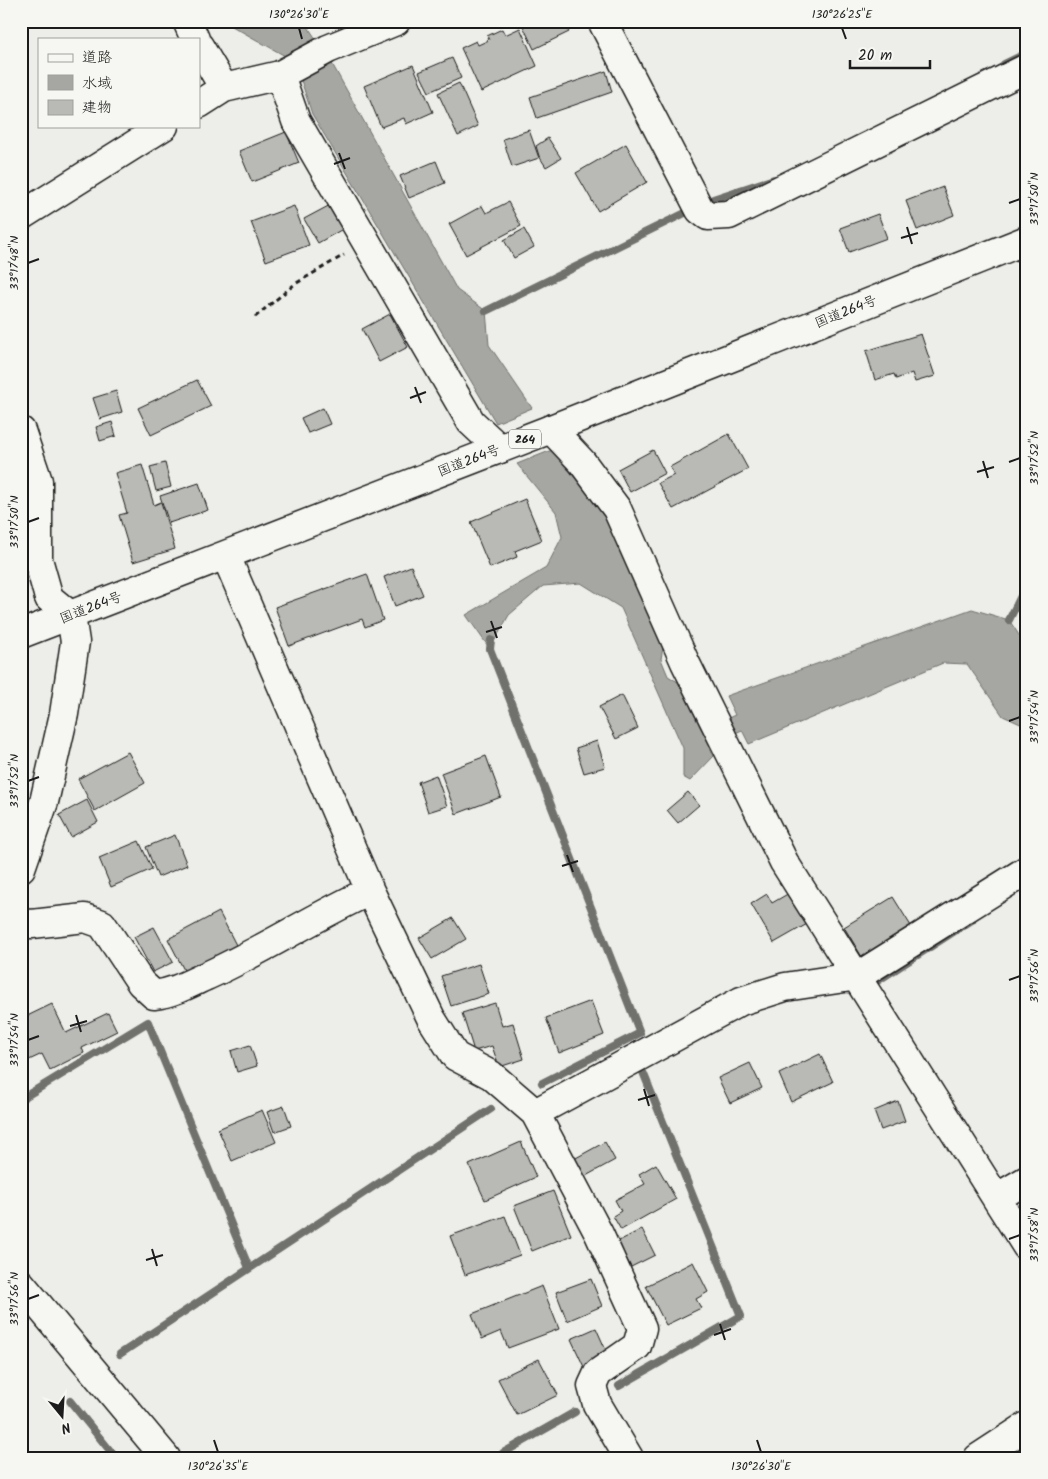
<svg xmlns="http://www.w3.org/2000/svg" width="1048" height="1479" font-family="Kalam,'Klee One',sans-serif">
	<style>
		.water { fill: #a6a6a3; stroke: #6f6f6d }
		.lines { fill: none; stroke-linecap: round; stroke-linejoin: round }
		.stream { stroke: #6f6f6d; stroke-width: 8 }
		.building { fill: #b9b9b6; stroke: #1c1c1c }
		.minor-casing { stroke: #1c1c1c; stroke-width: 31 }
		.tertiary-casing { stroke: #1c1c1c; stroke-width: 31 }
		.trunk-casing { stroke: #1c1c1c; stroke-width: 31 }
		.path { stroke: #1c1c1c; stroke-width: 3; stroke-dasharray: 5 4; stroke-linecap: butt }
		.minor { stroke: #f6f6f2; stroke-width: 28 }
		.tertiary { stroke: #f6f6f2; stroke-width: 28 }
		.trunk { stroke: #f6f6f2; stroke-width: 28 }
		.ticks { fill: none; stroke: #1c1c1c; stroke-width: 2 }
		.labels { text-anchor: middle; dominant-baseline: central; stroke-width: 4.5; stroke-linejoin: round; paint-order: stroke }
		.shield { fill: #f6f6f2; stroke: #5d5d5c; stroke-width: 1 }
		.shield-label { font-size: 12px; font-weight: bold; fill: #1c1c1c }
		.street-label { font-size: 14px; fill: #1c1c1c; stroke: #f6f6f2 }
		.neatline { fill: none; stroke: #1c1c1c; stroke-width: 2 }
		.ticks-label { font-size: 12px; text-anchor: middle; fill: #1c1c1c }
	</style>
	<rect width="100%" height="100%" fill="#edede9"/>
	<filter id="ink" filterUnits="userSpaceOnUse"><feTurbulence type="fractalNoise" baseFrequency=".02" numOctaves="2"/><feDisplacementMap in="SourceGraphic" scale="10" xChannelSelector="R" yChannelSelector="G"/><feConvolveMatrix kernelMatrix="1 2 1 2 8 2 1 2 1" color-interpolation-filters="sRGB"/></filter>
	<g filter="url(#ink)">
		<path class="water" d="M223 21H304L330 60 457 290 486 311 489 345 532 408 496 423 312 114 299 74 287 57Z
			M552 450 605 514 663 647 661 659 668 676 681 684 702 730 735 715 726 696 972 609 1009 620 1027 647V727L1003 716 967 664 943 663 749 744 742 730 709 745 714 756 690 781 683 777V748L621 608 581 583 543 586 509 615 490 649 466 615 546 568 562 537 556 512 517 464Z"/>
		<g class="lines">
			<path class="stream" d="M1004 64 1027 53
				M713 199 774 179
				M486 311 683 214
				M1009 620 1024 590 1027 589
				M491 640 490 649 640 1033 542 1083
				M879 980 972 920
				M21 1099 148 1022 249 1268
				M120 1354 491 1109
				M619 1386 741 1316 643 1072
				M70 1401 116 1458
				M503 1453 575 1412"/>
		</g>
		<path class="building" d="M533 21H563L569 32 534 49 523 26Z
			M520 28 537 66 481 92 461 48 476 41 478 45 489 40 487 36 502 29 505 35Z
			M452 58 461 78 429 92 419 72Z
			M413 65 433 112 406 124 404 118 381 127 364 86Z
			M606 71 612 92 537 118 530 97Z
			M459 83 478 126 458 136 438 93Z
			M529 130 539 158 512 167 503 139Z
			M286 132 299 163 252 182 239 151Z
			M548 138 561 158 546 167 539 156 536 146Z
			M626 144 647 182 598 211 576 173Z
			M436 161 445 183 409 198 400 176Z
			M943 187 954 215 917 230 906 201Z
			M508 202 521 226 466 255 449 224 482 206 486 213Z
			M334 203 348 226 318 243 304 219Z
			M294 206 309 245 266 261 251 222Z
			M878 214 887 238 849 252 840 228Z
			M524 229 534 247 514 258 504 240Z
			M390 314 408 347 379 362 362 329Z
			M921 334 935 376 915 382 912 373 896 379 894 374 875 380 866 351Z
			M197 380 211 406 151 435 138 408Z
			M116 391 122 412 100 419 93 398Z
			M323 408 330 424 308 433 301 418Z
			M112 422 116 436 100 441 96 427Z
			M729 434 748 469 673 509 658 483 674 475 670 467Z
			M653 450 665 473 630 492 618 469Z
			M165 463 171 487 156 491 150 467Z
			M142 465 154 505 161 502 175 549 133 562 119 515 127 513 115 473Z
			M199 483 208 510 169 523 160 496Z
			M525 499 542 540 515 551 517 557 490 568 471 522Z
			M21 524 31 546 21 550Z
			M411 566 423 595 395 606 384 577Z
			M367 574 383 620 365 627 362 619 289 646 275 607Z
			M622 695 638 728 616 739 599 707Z
			M597 741 605 767 584 773 576 748Z
			M128 752 145 783 95 811 78 779Z
			M486 756 501 797 456 814 441 773Z
			M436 775 447 806 428 812 418 782Z
			M688 792 699 805 678 823 667 810Z
			M87 800 98 822 71 837 59 815Z
			M175 835 187 865 158 877 146 847Z
			M139 841 152 869 111 887 99 858Z
			M791 892 809 923 774 943 751 904 767 894 772 903Z
			M893 897 911 926 862 957 844 927Z
			M219 912 236 945 185 972 168 939Z
			M453 918 466 939 432 959 419 938Z
			M154 927 173 962 153 972 134 937Z
			M479 964 489 994 451 1006 441 976Z
			M591 1001 604 1035 559 1053 546 1018Z
			M495 1003 502 1026 513 1023 524 1059 499 1067 492 1046 474 1051 462 1013Z
			M52 1004 66 1033 108 1013 117 1031 82 1048 84 1053 50 1070 42 1054 27 1061 21 1050V1019Z
			M250 1045 257 1066 237 1072 231 1051Z
			M820 1054 833 1082 791 1102 779 1074Z
			M750 1063 762 1088 730 1103 718 1078Z
			M898 1101 905 1121 881 1130 874 1111Z
			M284 1106 291 1126 274 1132 267 1112Z
			M262 1110 276 1142 232 1161 218 1129Z
			M521 1142 536 1177 485 1200 469 1165Z
			M605 1142 615 1160 584 1177 574 1159Z
			M656 1164 676 1199 621 1230 613 1216 621 1211 615 1200 645 1184 639 1174Z
			M553 1191 571 1235 532 1251 514 1206Z
			M505 1216 520 1255 465 1275 450 1236Z
			M642 1229 655 1255 631 1267 617 1242Z
			M693 1262 708 1292 696 1299 701 1308 666 1325 646 1286Z
			M591 1279 602 1306 567 1321 556 1292Z
			M542 1286 559 1329 508 1348 501 1331 482 1339 472 1314Z
			M596 1328 609 1357 584 1367 571 1339Z
			M539 1359 558 1395 517 1415 498 1379Z"/>
		<g class="lines">
			<defs>
				<path id="minor" d="M187 21 195 39
					M602 21 700 210 708 216 729 215 1027 68
					M199 46 224 88
					M280 75 296 121 471 422 500 449
					M199 104 224 88 280 75 328 49 396 21
					M21 216 164 126
					M551 429 582 462 617 509 685 662 784 862 1027 1247
					M21 431 38 481V559L49 598 71 616 75 642 64 714 44 802 21 868
					M226 556 370 891
					M21 923 32 924 85 918 102 924 141 983 154 995C172 993 187 985 204 977 261 952 313 917 370 891L431 1018 455 1056 491 1075 535 1113 599 1234 642 1328 637 1346 598 1373 592 1386 597 1404 629 1458
					M535 1113 741 1001 785 987 858 976 1027 870
					M996 1198 1027 1180
					M978 1458 1027 1426"/>
				<path id="tertiary" d="M21 1284 166 1458"/>
				<path id="trunk" d="M21 634 551 429 1027 240"/>
			</defs>
			<use href="#minor" class="minor-casing"/>
			<use href="#tertiary" class="tertiary-casing"/>
			<use href="#trunk" class="trunk-casing"/>
			<path class="path" d="M255 317 295 284 344 255"/>
			<use href="#minor" class="minor"/>
			<use href="#tertiary" class="tertiary"/>
			<use href="#trunk" class="trunk"/>
		</g>
	</g>
	<path class="ticks" d="M299 28 302 39M842 28 846 39M339 153 345 169M334 164 350 158M1009 203 1020 199M907 227 912 244M901 238 918 233M28 263 39 259M415 387 421 403M410 398 426 392M983 461 988 478M1009 462 1020 458M977 472 994 467M28 522 39 518M491 621 497 638M486 632 502 627M1009 721 1020 717M28 781 39 777M567 855 573 872M562 866 578 861M1009 980 1020 976M76 1015 81 1032M70 1026 87 1021M28 1040 39 1036M644 1089 649 1106M638 1100 655 1095M1009 1239 1020 1235M152 1249 157 1266M146 1260 163 1255M28 1299 39 1295M720 1324 725 1340M714 1335 731 1329M214 1440 218 1452M757 1440 761 1452"/>
	<g class="labels">
		<rect class="shield" x="509" y="429.5" width="32" height="19" rx="4"/>
		<g class="shield-label">
			<text x="525" y="439">264</text>
		</g>
		<g class="street-label">
			<text transform="translate(846 312) rotate(-22)">国道264号</text>
			<text transform="translate(469 461) rotate(-21)">国道264号</text>
			<text transform="translate(91 608) rotate(-21)">国道264号</text>
		</g>
	</g>
	<rect width="1048" height="1479" fill="none" stroke="#f6f6f2" stroke-width="55"/>
	<rect x="38" y="38" width="162" height="90" fill="#f6f6f2" stroke="#9f9f9c"/>
	<rect x="48" y="54" width="25" height="8" fill="#f6f6f2" stroke="#9f9f9c"/>
	<text x="82" y="62" font-size="15" fill="#1c1c1c">道路</text>
	<rect x="48" y="75" width="25" height="15" fill="#a6a6a3" stroke="#9f9f9c"/>
	<text x="82" y="88" font-size="15" fill="#1c1c1c">水域</text>
	<rect x="48" y="100" width="25" height="15" fill="#b9b9b6" stroke="#9f9f9c"/>
	<text x="82" y="112" font-size="15" fill="#1c1c1c">建物</text>
	<g transform="translate(62 1416) rotate(162)" stroke="#f6f6f2" stroke-width="4" paint-order="stroke">
	<path d="M0-4L9 19L0 12L-9 19Z" fill="#1c1c1c"/>
	<text y="-8" font-size="14" font-weight="bold" text-anchor="middle" fill="#1c1c1c">N</text>
	</g>
	<path d="M850 60v8h80v-8" fill="none" stroke="#1c1c1c" stroke-width="2.5"/>
	<text x="858" y="60" font-size="15" fill="#1c1c1c" stroke="#f6f6f2" stroke-width="4" paint-order="stroke">20 m</text>
	<rect x="28" y="28" width="992" height="1424" class="neatline"/>
	<g class="ticks-label">
		<text x="299" y="18">130°26'30"E</text>
		<text x="842" y="18">130°26'25"E</text>
		<text transform="translate(1034 199) rotate(-90)" y="4">33°17'50"N</text>
		<text transform="translate(14 263) rotate(-90)" y="4">33°17'48"N</text>
		<text transform="translate(1034 458) rotate(-90)" y="4">33°17'52"N</text>
		<text transform="translate(14 522) rotate(-90)" y="4">33°17'50"N</text>
		<text transform="translate(1034 717) rotate(-90)" y="4">33°17'54"N</text>
		<text transform="translate(14 781) rotate(-90)" y="4">33°17'52"N</text>
		<text transform="translate(1034 976) rotate(-90)" y="4">33°17'56"N</text>
		<text transform="translate(14 1040) rotate(-90)" y="4">33°17'54"N</text>
		<text transform="translate(1034 1235) rotate(-90)" y="4">33°17'58"N</text>
		<text transform="translate(14 1299) rotate(-90)" y="4">33°17'56"N</text>
		<text x="218" y="1470">130°26'35"E</text>
		<text x="761" y="1470">130°26'30"E</text>
	</g>
</svg>
